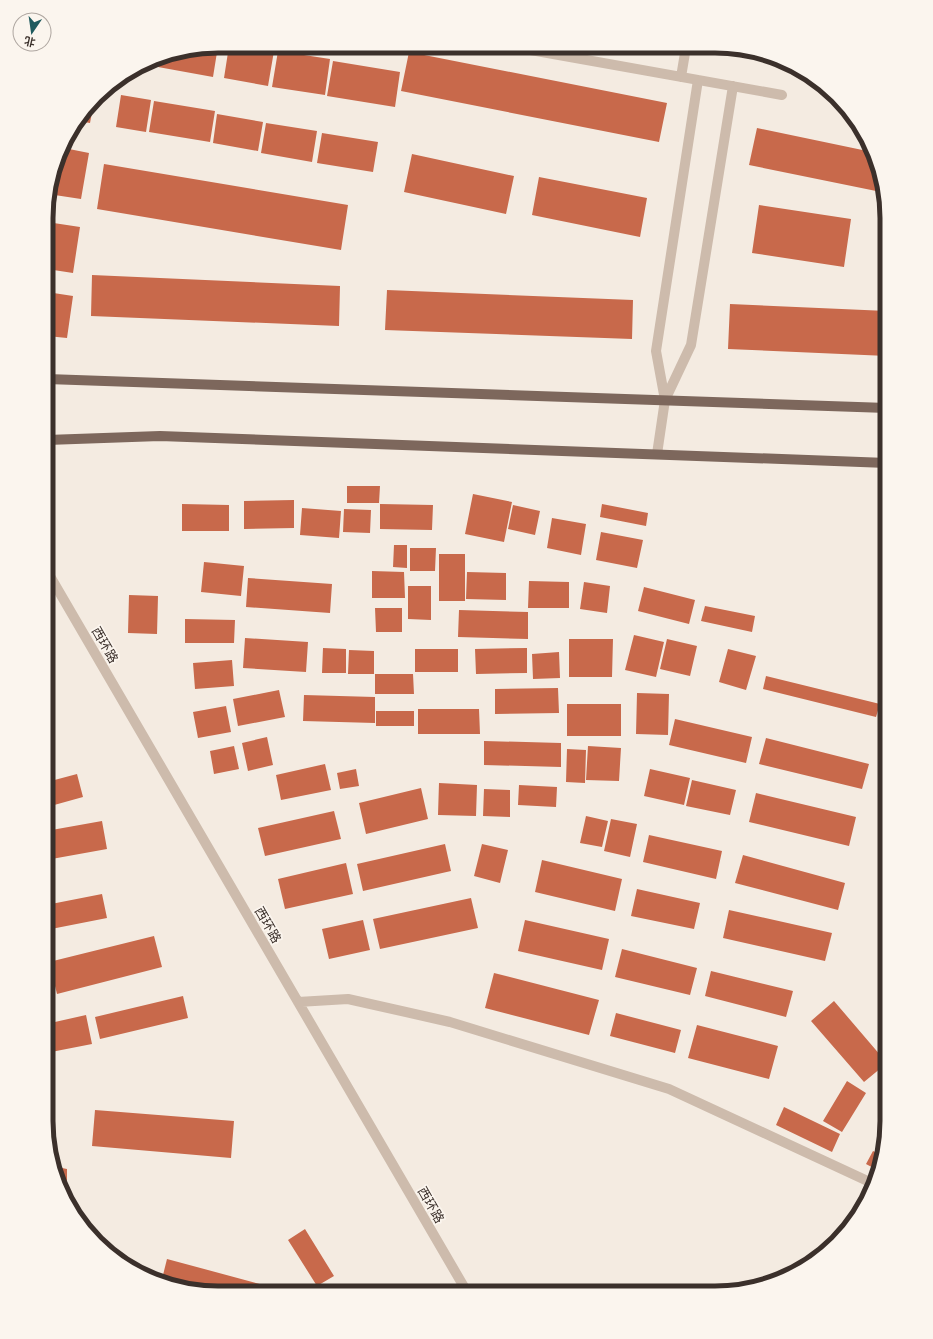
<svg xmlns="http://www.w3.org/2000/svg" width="933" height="1339" font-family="'Fira Sans Condensed','Noto Sans SC',sans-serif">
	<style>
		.building { fill: #c8694b }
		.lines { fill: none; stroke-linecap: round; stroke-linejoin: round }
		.minor { stroke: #cdbbac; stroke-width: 10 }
		.major { stroke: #7d675c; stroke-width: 10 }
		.labels { text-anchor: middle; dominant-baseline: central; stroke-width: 3.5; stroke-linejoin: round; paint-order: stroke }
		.street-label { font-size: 13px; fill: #3b302b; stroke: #fbf5ee }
		.rim { fill: none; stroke: #3b302b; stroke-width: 5 }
	</style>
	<rect width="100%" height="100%" fill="#f4ebe1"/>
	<path class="building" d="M218 46 213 77 158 67 159 57 163 55Z
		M229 46H244L274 51 268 86 224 78Z
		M278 51 330 59 325 95 272 87Z
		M409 52 667 103 659 142 401 91Z
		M333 61 400 72 395 107 327 96Z
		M121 95 151 100 146 132 116 127Z
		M154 101 215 111 210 142 149 132Z
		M94 102 90 123 78 121Z
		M217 114 263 122 258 151 213 143Z
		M266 123 317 131 312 162 261 153Z
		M757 128 872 152 881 192 749 165Z
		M322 133 378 142 373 172 317 163Z
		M64 148 89 153 81 199 48 194Z
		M412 154 514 176 506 214 404 192Z
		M104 164 348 205 341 250 97 209Z
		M539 177 647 198 640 237 532 215Z
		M759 205 851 219 844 267 752 253Z
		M47 222 80 227 73 273 47 269Z
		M92 275 340 286 339 326 91 316Z
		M387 290 633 300 632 339 385 330Z
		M47 292 73 296 67 338 47 336Z
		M730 304 887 311V356L728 349Z
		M347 486H380L379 503H347Z
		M473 494 512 502 504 542 465 534Z
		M294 500V528L244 529V501Z
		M182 504 229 505V531H182Z
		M380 504 433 505 432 530 380 529Z
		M602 504 648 513 646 526 600 517Z
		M513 505 540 511 535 535 508 529Z
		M302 508 341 511 339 538 300 535Z
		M344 509 371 510 370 533 343 532Z
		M552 518 586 524 581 555 547 548Z
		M601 532 643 540 637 568 596 560Z
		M394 545H407V568L393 567Z
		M410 548H436L435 571H410Z
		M439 554H465V601H439Z
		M204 562 244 566 241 596 201 592Z
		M372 571 404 572 405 598H372Z
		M467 572 506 573V600L466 599Z
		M248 578 332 584 330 613 246 607Z
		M529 581 569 582V608H528Z
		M584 582 610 586 607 613 580 609Z
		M408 586H431V620L408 619Z
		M644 587 695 600 689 624 638 611Z
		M129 595 158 596 157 634 128 633Z
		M705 606 755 616 752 632 701 621Z
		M375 608H402V632H376Z
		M459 610 528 612V639L458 637Z
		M185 619 235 620 234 643H185Z
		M634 635 664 642 656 677 625 670Z
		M245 638 308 642 306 672 243 668Z
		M569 639H613L612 677H569Z
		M667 639 697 646 690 676 660 669Z
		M323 648 346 649V673H322Z
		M527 648V673L476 674 475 649Z
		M415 649H458V672H415Z
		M728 649 756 656 746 690 719 682Z
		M349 650 374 651V674H348Z
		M559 652 560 678 533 679 532 654Z
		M232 660 234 686 195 689 193 663Z
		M375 674H413L414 694H375Z
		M766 676 880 704 876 717 763 689Z
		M558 688 559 713 495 714V689Z
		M279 690 285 717 238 726 233 699Z
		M637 693 669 694 668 735 636 734Z
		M304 695 375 697V723L303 721Z
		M567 704H621V736H567Z
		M226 706 231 732 198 738 193 712Z
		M418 709H479L480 734H418Z
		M376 711H414V726H376Z
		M675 719 752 737 746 763 669 745Z
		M267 737 273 765 248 771 242 743Z
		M766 738 869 764 862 789 759 764Z
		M47 739H49L53 752 47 754Z
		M484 741 561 743V767L484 765Z
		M234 746 239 769 214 774 210 751Z
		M588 746 621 748 619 781 586 780Z
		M567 749 586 750 585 783 566 782Z
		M325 764 331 790 281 800 276 775Z
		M356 769 359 786 340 789 337 773Z
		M650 769 690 778 684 805 644 796Z
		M77 774 83 797 47 807V782Z
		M692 780 736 790 730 815 686 806Z
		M439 783 477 785 476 816 438 815Z
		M519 785 557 787 556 807 518 805Z
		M421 788 428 819 366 834 359 803Z
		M484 789 510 790V817L483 816Z
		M756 793 856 817 849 846 749 822Z
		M334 811 341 839 265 856 258 828Z
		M586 816 608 821 602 847 580 843Z
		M611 819 637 824 630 857 604 851Z
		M102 821 107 849 46 860V831Z
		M649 835 722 851 716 879 643 862Z
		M445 844 451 871 363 891 357 864Z
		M482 844 508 850 500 883 474 876Z
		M743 855 845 883 838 910 735 883Z
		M542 860 622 879 615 911 535 892Z
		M346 863 353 894 285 909 278 879Z
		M637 889 700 903 694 929 631 916Z
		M102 894 107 918 46 930V905Z
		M471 898 478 928 380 949 373 919Z
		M729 910 832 933 825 961 723 938Z
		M363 920 370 950 329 959 322 929Z
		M525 920 609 939 602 970 518 951Z
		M154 936 162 967 57 994 49 962Z
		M622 949 697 968 690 995 615 977Z
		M711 971 793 991 786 1017 705 996Z
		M494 973 599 1000 589 1035 485 1008Z
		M183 996 188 1018 100 1039 95 1017Z
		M834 1001 887 1063 864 1082 811 1021Z
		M616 1013 681 1030 675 1053 610 1036Z
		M86 1015 92 1044 46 1053V1024Z
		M697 1025 778 1046 769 1079 688 1058Z
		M847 1081 866 1093 842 1132 823 1121Z
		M784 1107 840 1134 832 1152 776 1125Z
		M95 1110 234 1121 231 1158 92 1146Z
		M873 1151 882 1155 879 1171 866 1164Z
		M57 1167 67 1169V1201L64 1197Z
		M305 1229 334 1276 317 1286 288 1240Z
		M167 1259 286 1291V1292H196L162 1279Z"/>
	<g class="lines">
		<path class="minor" d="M514 47 782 95
			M681 77 686 47
			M665 400 691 345 733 86
			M657 454 665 400 656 351 698 80
			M47 571 467 1292
			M298 1002 348 999 450 1022 669 1089 874 1184"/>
		<path class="major" d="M47 379 887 408
			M47 440 160 436 887 463"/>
	</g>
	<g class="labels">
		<g class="street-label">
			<text transform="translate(105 645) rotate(60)">西环路</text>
			<text transform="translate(268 925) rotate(60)">西环路</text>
			<text transform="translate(431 1205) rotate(60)">西环路</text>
		</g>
	</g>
	<path d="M0 0H933V1339H0ZM218 53H715A165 165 0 0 1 880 218V1121A165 165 0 0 1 715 1286H218A165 165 0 0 1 53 1121V218A165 165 0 0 1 218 53Z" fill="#fbf5ee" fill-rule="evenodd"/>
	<path class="rim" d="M218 53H715A165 165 0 0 1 880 218V1121A165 165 0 0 1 715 1286H218A165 165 0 0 1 53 1121V218A165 165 0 0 1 218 53Z"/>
	<g transform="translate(32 32) rotate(193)"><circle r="19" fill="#fbf5ee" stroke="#aea6a0"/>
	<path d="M0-3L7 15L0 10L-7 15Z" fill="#1f5a5e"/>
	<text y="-6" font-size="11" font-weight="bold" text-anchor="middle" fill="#3b302b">北</text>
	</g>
</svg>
